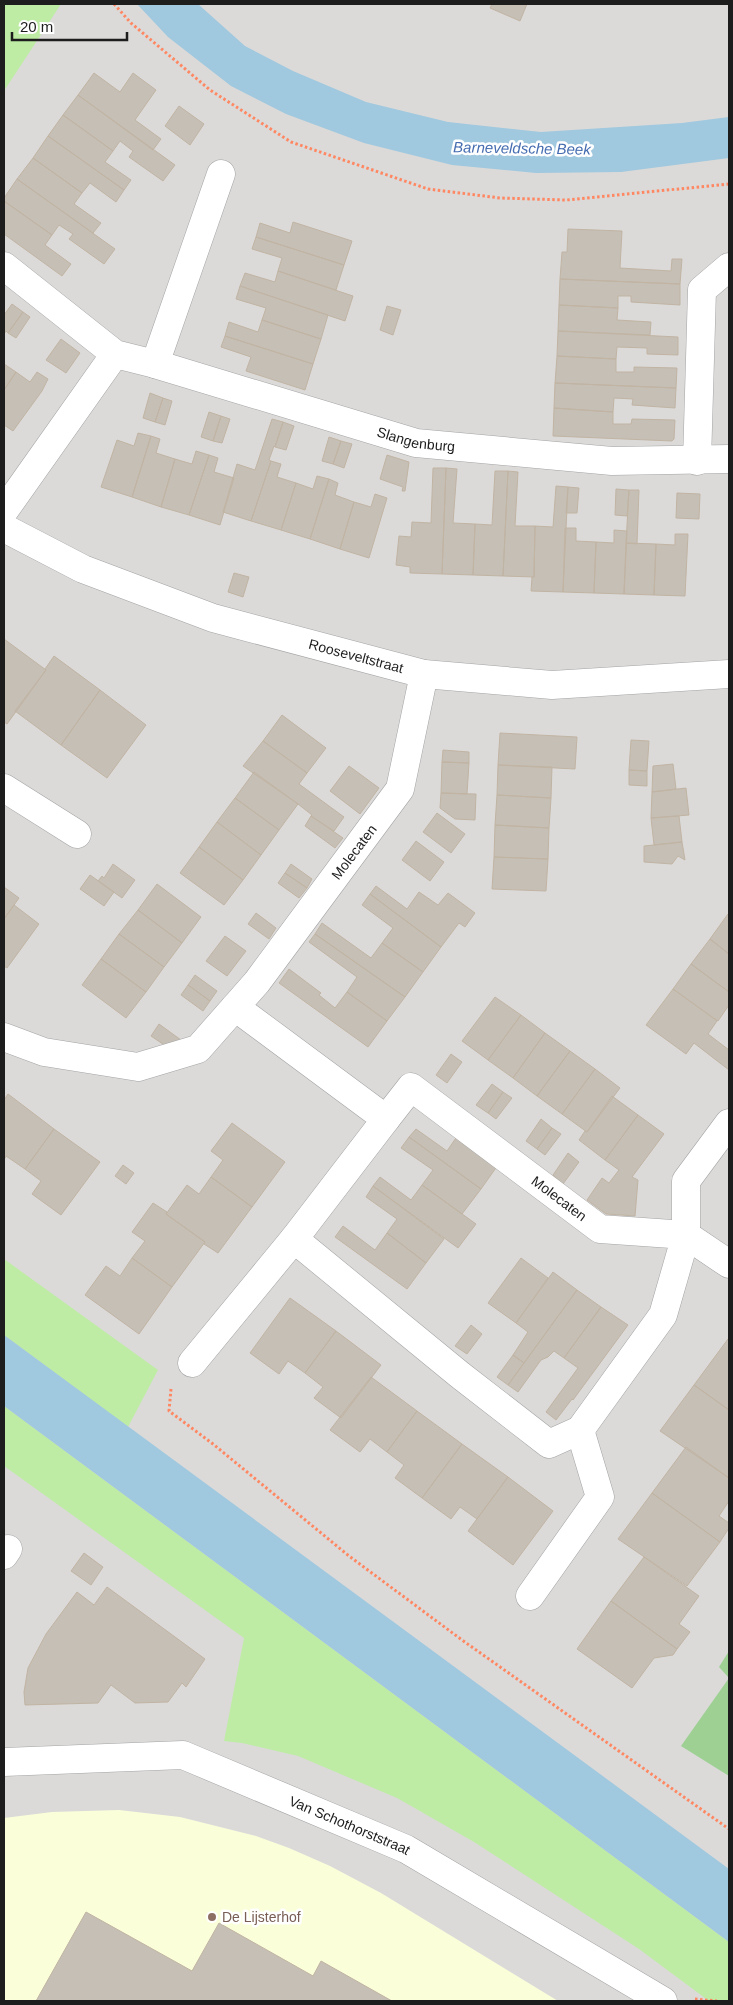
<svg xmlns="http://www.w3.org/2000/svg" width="733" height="2005" font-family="Helvetica,sans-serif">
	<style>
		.residential { fill: #dbdad9 }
		.education { fill: #faffda }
		.grass { fill: #beeca4 }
		.forest { fill: #9ed094 }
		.water { fill: #a0c8de }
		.building { fill: #c6bfb5; stroke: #c1b4a3 }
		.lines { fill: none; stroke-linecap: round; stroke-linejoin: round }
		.minor-casing { stroke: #a4a4a4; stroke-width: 29 }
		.path { stroke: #ff8762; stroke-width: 3; stroke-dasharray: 2.5 2.5; stroke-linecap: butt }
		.minor { stroke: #fff; stroke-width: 28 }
		.education-dot { fill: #8d6e63; stroke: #fff; stroke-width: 2 }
		.labels { text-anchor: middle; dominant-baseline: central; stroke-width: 5; stroke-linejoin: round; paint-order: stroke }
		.street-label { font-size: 14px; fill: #1d1d1d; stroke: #fff }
		.education-label { font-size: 14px; fill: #785e54; stroke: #fff; text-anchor: start }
		.water-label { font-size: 15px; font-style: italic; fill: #456cb0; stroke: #fff }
	</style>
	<rect width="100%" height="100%" fill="#eeece2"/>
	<path class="residential" d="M4 4H729V2001H4Z"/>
	<path class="education" d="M119 1810 180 1817 256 1836 289 1848 330 1866 381 1893 558 2001H4V1818L52 1812Z"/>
	<path class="grass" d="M4 4H61L4 91Z
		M4 1259 158 1370 128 1427 4 1335Z
		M4 1406 729 1942V2001H709L639 1949 474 1842 397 1798 298 1756 242 1743 224 1741 244 1638 4 1466Z"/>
	<path class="forest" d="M729 1651V1776L681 1746 729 1678 719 1667Z"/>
	<path class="water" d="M137 4H198L245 46 293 71 366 102 448 122 541 132 682 123 729 117V158L621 172 536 173 452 165 364 143 286 114 231 86 168 37Z
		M4 1335 729 1869V1942L4 1406Z"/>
	<path class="building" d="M492 4H527L520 21 490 8Z
		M94 73 120 92 133 73 156 90 135 120 161 139 153 150 78 95Z
		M78 95 175 165 163 181 129 157 133 151 120 141 113 151 63 115Z
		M179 106 204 124 190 145 165 126Z
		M63 115 113 151 105 162 131 180 124 190 48 136Z
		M48 136 124 190 116 202 90 183 82 193 33 158Z
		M33 158 82 193 74 204 101 223 93 233 17 179Z
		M17 179 115 249 104 264 69 239 73 234 59 225 52 235 4 201V198Z
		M4 201 52 235 45 245 71 264 62 276 4 234Z
		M293 222 352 241 344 265 256 237 260 223 290 233Z
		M568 229 622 231 620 268 671 271 672 259H682L680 284 560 279 562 252H567Z
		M256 237 344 265 336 290 278 271 282 258 252 249Z
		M278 271 353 296 345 321 240 286 245 273 275 282Z
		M560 279 680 284V305L631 302V296H618V308L559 305Z
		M240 286 328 315 321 339 262 320 266 308 236 299Z
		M12 304 23 312 8 333 6 331 4 334V315Z
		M559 305 618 308 617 320 651 322 650 335 558 331Z
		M387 306 401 310 393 335 380 330Z
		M23 312 30 317 16 338 8 333Z
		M262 320 321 339 313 364 225 336 229 322 258 332Z
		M558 331 678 337V355L647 354V348L617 347 616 359 557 356Z
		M225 336 313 364 305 390 246 371 251 357 221 347Z
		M61 339 80 353 66 373 46 360Z
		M557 356 616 359V372H634V367L677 368 676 388 555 383Z
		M4 364 16 372 4 390Z
		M16 372 30 382 37 372 48 379 42 391 13 431 4 425V390Z
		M555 383 676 388 675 408 632 405 633 399 614 398 613 412 554 408Z
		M150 393 163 398 155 422 143 418Z
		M163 398 172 401 165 425 155 422Z
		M554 408 613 412V424H631L632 419 675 420 674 439 672 441 553 436Z
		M209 412 221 416 213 441 201 437Z
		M221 416 230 419 222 443 213 441Z
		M272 419 283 422 275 447 274 446 269 460 271 461 251 521 223 512 237 464 255 470Z
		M283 422 294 426 286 450 275 447Z
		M138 433 151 436 132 497 101 487 117 440 134 446Z
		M151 436 160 439 156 453 175 459 161 507 132 497Z
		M329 437 341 441 333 464 322 461Z
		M341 441 352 444 344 468 333 464Z
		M196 451 209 455 189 515 161 507 175 459 192 464Z
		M209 455 218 458 214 472 234 478 220 525 189 515Z
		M387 455 409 462 405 491H402L403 487 380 479Z
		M271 461 281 464 277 477 296 483 281 530 251 521Z
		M433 468H446L442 574 410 573V567L396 565 399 536 411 537 412 522 431 523Z
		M446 468 457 469 453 523 475 524 473 575 442 574Z
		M495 471H508L503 576 473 575 475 524 492 525Z
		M508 471 518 472 515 526H535L534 577 503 576Z
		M317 476 329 479 310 539 281 530 296 483 313 489Z
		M329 479 338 483 335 495 354 502 340 549 310 539Z
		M556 486 568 487 563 592 531 591 532 577H534L535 526 553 527Z
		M568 487 579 488 577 513H566Z
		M616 489 629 490 627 516 615 515Z
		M629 490H639L637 544 626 543Z
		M677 493 700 494 699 519 676 518Z
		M375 494 387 498 369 558 340 549 354 502 371 507Z
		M565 528H576V541L596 542 594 593 563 592Z
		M614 530 627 531 624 594 594 593 596 542 614 543Z
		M675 534H688L685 596 654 595 656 544 675 545Z
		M626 543 656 544 654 595 624 594Z
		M234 573 249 577 243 597 228 592Z
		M4 639 46 670 7 724 4 722Z
		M54 656 100 690 61 745 15 711 46 670 45 669Z
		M100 690 146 725 107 778 61 745Z
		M282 715 326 748 307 773 263 741Z
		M500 733 577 737 575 769 498 765Z
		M631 740 649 741 647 771 629 770Z
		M263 741 307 773 299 784 344 817 334 831 311 816 312 815 298 804 243 766Z
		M443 750 469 752V763L442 762Z
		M442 762 469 763 467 794 441 793Z
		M673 764 676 789 652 792 653 766Z
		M498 765 552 767 551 798 497 795Z
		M349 766 379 788 360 814 330 791Z
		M629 770 647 771V786L629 785Z
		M254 772 298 804 279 830 235 798Z
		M686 788 689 815 651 818 652 792Z
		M441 793 476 794 475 820 455 819 440 808Z
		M497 795 551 798 549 828 495 825Z
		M235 798 279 830 261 855 217 822Z
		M437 813 465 834 451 853 423 832Z
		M311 816 343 838 335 848 305 826Z
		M679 816 682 842 654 845 651 818Z
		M217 822 261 855 243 880 199 847Z
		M495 825 549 828 548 859 494 857Z
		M416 841 444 862 430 881 402 860Z
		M682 842 685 860 678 856 672 864 644 862V846Z
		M199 847 243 880 224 905 180 873Z
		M494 857 548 859 546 891 492 889Z
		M113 864 135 880 122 898 98 881 102 876 104 878Z
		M291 864 312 879 307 888 285 873Z
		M285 873 307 888 299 898 278 883Z
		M90 875 114 892 104 906 80 889Z
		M157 884 201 917 182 943 138 910Z
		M376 886 407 909 419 892 438 905 448 893 475 913 465 927 459 923 441 947 370 894Z
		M4 887 19 898 4 919Z
		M370 894 441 947 423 972 382 943 393 928 362 905Z
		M14 905 39 924 7 968 4 966V919Z
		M138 910 182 943 164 967 119 934Z
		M256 913 276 928 269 939 248 924Z
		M728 914H729V954L710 939Z
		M322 923 371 958 382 943 423 972 405 997 315 934Z
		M119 934 164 967 146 992 101 959Z
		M315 934 405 997 387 1021 347 992 357 977 309 942Z
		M225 936 246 951 227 976 206 961Z
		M710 939 729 954V992L691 964Z
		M101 959 146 992 126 1018 82 985Z
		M691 964 729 992V1005L718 1021 673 989Z
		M289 969 321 993 319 995 335 1008 347 992 387 1021 368 1047 279 983Z
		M195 975 217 991 210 1001 188 985Z
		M188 985 210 1001 203 1011 181 995Z
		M673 989 717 1021 708 1034 729 1050V1070L694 1043 686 1054 646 1025Z
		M495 997 521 1015 488 1060 462 1041Z
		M521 1015 545 1033 513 1078 488 1060Z
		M159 1024 181 1040 173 1051 151 1036Z
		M545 1033 570 1051 537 1096 513 1078Z
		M570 1051 595 1069 562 1114 537 1096Z
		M451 1054 462 1062 447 1083 436 1075Z
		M595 1069 620 1088 587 1132 562 1114Z
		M492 1084 503 1092 488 1113 476 1105Z
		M503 1092 512 1098 496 1119 488 1113Z
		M8 1094 54 1129 25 1169 6 1156 4 1160V1100Z
		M612 1096 638 1115 605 1160 579 1140 585 1131 587 1132Z
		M638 1115 664 1134 632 1177 638 1180 635 1216 606 1214 587 1200 602 1178 609 1183 619 1170 605 1160Z
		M541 1119 552 1128 537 1149 526 1141Z
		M232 1123 285 1162 252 1207 211 1177 223 1160 211 1151Z
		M552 1128 561 1134 545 1155 537 1149Z
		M54 1129 100 1162 61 1215 32 1194 41 1181 25 1169Z
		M416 1129 447 1151 458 1135 498 1165 481 1189 409 1137Z
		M409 1137 481 1189 462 1214 422 1185 433 1170 401 1148Z
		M568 1153 579 1162 563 1184 553 1175Z
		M123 1165 134 1173 126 1184 115 1176Z
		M211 1177 252 1207 218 1253 204 1244 205 1242 166 1214 187 1185 199 1194Z
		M380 1177 411 1200 422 1185 476 1224 458 1248 373 1186Z
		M373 1186 444 1239 426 1263 387 1233 397 1219 366 1197Z
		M153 1203 167 1212 166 1214 205 1242 172 1287 132 1258 145 1241 132 1232Z
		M343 1226 375 1250 387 1233 426 1263 407 1289 335 1237Z
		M132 1258 172 1287 139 1334 85 1295 106 1266 120 1276Z
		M521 1258 548 1278 516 1323 488 1303Z
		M553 1272 577 1290 524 1363 513 1355 528 1332 516 1323Z
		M577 1290 601 1307 564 1358 554 1351 548 1357 541 1360 518 1392 508 1385Z
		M290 1298 336 1331 305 1373 288 1361 279 1374 250 1353Z
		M601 1307 628 1325 573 1400 572 1399 556 1420 546 1412 578 1368 564 1358Z
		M471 1325 482 1334 467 1354 455 1346Z
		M336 1331 381 1365 341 1418 314 1398 323 1387 305 1373Z
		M728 1339 729 1340V1410L694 1385Z
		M513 1355 524 1363 508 1385 497 1377Z
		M371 1377 417 1411 387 1452 370 1439 360 1452 330 1430Z
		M694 1385 729 1410V1478L660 1431Z
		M417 1411 462 1444 422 1498 395 1478 404 1465 387 1452Z
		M462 1444 508 1477 477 1519 460 1507 451 1519 422 1498Z
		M686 1447 729 1478V1501L719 1516 729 1523V1528L720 1542 652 1493Z
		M508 1477 553 1511 513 1565 468 1531Z
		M652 1493 720 1542 687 1586 618 1539Z
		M84 1553 103 1567 91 1585 71 1571Z
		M644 1557 699 1596 679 1624 690 1632 677 1649 611 1601Z
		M107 1587 205 1659 186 1687 182 1683 168 1702 135 1703 111 1685 98 1703 25 1705 24 1692 28 1668 46 1634 77 1592 94 1605Z
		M611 1601 677 1649 673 1655 654 1658 632 1688 577 1649Z
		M86 1912 192 1971 219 1923 313 1976 321 1961 392 2001H36Z"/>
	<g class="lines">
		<defs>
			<g id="minor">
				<path id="s1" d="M4 266 115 354 155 364 416 443 612 461 729 459"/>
				<path d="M155 364 221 174"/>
				<path d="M697 461 702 290 729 267"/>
				<path d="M4 511 115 354"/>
				<path id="s2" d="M4 528 83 569 213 618 424 674 552 685 729 674"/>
				<path d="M424 674 400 789 257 982 235 1007 386 1119 294 1239 460 1375 549 1444 580 1430 663 1315 686 1235V1181L729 1123"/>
				<path d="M4 788 77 834"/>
				<path d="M4 1037 44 1052 138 1067 198 1049 235 1007"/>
				<path id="s3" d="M386 1119 411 1087 600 1229 686 1235 729 1264"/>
				<path d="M192 1363 294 1239"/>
				<path d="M4 1555 8 1549"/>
				<path d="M530 1596 600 1497 580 1430"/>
				<path id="s4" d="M4 1762 183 1755 406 1849 663 2001"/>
			</g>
		</defs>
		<use href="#minor" class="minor-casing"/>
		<path class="path" d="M114 4 131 23 210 90 291 142 428 189 500 198 566 200 729 184
			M171 1389 169 1411 213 1444 349 1556 462 1640 729 1829
			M695 1999 717 2001"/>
		<use href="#minor" class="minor"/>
	</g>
	<circle class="education-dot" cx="212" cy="1917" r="5"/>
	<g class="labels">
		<g class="street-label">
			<text stroke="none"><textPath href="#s1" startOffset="455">Slangenburg</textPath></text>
			<text stroke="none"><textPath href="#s2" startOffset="376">Rooseveltstraat</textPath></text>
			<text transform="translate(354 852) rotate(-53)">Molecaten</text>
			<text stroke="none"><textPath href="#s3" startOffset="226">Molecaten</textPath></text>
			<text stroke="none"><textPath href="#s4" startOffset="360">Van Schothorststraat</textPath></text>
		</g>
		<g class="education-label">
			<text x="222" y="1917">De Lijsterhof</text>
		</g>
		<g class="water-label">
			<text transform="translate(522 148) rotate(1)">Barneveldsche Beek</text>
		</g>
	</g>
	<rect width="733" height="2005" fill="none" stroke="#1d1d1d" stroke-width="10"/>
	<path d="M12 32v8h115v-8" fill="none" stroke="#1d1d1d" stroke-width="2.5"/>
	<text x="20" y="32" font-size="15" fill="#1d1d1d" stroke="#ffffff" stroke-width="4" paint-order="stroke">20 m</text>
</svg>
